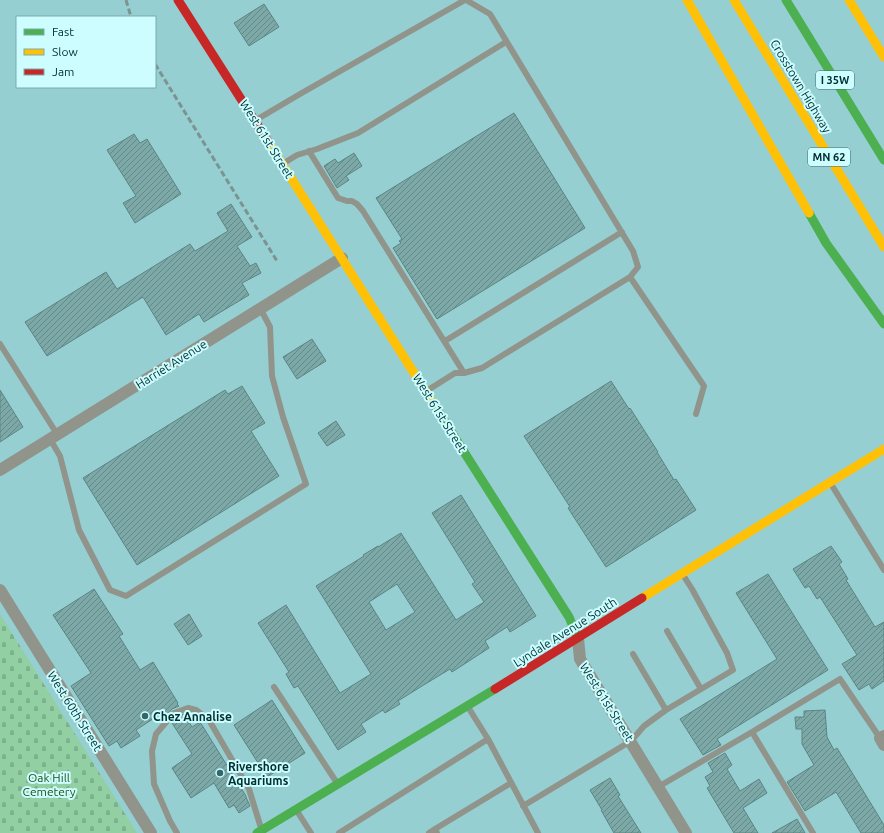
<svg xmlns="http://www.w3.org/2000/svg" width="884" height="833" font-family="Ubuntu,sans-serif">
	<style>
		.cemetery { fill: url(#cemetery-stones) }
		.building { fill: url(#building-hatch); stroke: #5b8583; fill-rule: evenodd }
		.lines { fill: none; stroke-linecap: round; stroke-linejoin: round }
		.lane { stroke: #90948b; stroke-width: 6 }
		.street { stroke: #90948b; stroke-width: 12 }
		.fast { stroke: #4caf50; stroke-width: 9 }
		.slow { stroke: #ffc107; stroke-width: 9 }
		.jam { stroke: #c62828; stroke-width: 9 }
		.rail { stroke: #7c9491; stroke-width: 3; stroke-dasharray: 6 3; stroke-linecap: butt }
		.poi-dot { fill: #346769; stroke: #cdfdff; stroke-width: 1.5 }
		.labels { text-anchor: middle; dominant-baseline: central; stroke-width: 4; stroke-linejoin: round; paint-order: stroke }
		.shield { fill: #cdfdff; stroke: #3e6d6f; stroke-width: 1 }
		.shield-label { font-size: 11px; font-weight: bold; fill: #002f31 }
		.street-label { font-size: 12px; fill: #002f31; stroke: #cdfdff }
		.poi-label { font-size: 12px; font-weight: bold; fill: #002f31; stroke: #cdfdff; text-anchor: start }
		.park-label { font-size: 12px; fill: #234e15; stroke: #cdfdff }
	</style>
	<defs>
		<pattern id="cemetery-stones" width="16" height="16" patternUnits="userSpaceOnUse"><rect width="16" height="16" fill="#92cfa3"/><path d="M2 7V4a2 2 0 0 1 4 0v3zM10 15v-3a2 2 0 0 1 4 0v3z" fill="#7cb28d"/></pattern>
		<pattern id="building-hatch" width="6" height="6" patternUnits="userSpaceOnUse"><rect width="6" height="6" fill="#7ca9a7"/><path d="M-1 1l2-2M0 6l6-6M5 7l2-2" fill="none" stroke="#638a89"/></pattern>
	</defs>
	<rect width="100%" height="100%" fill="#96cfd2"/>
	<path class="cemetery" d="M0 614 137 833H0Z"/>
	<path class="building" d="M264 4 279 27 249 46 234 23Z
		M514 113 585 228 437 319 393 248 401 243 399 241 402 239 376 198Z
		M134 134 140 143 147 139 181 194 135 223 123 203 136 196 107 150Z
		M354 153 362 166 346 176 349 180 337 188 324 166 335 159 338 163Z
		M231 204 252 237 237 246 250 266 256 263 261 273 242 283 249 295 204 322 199 314 166 335 143 297 47 356 25 322 106 272 117 289 190 244 195 251 228 231 217 213Z
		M312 339 326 361 297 379 283 357Z
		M611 381 629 409 630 408 658 452H657L674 480 676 479 696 510 606 567 568 508 570 507 524 436Z
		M242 386 265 423 251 431 279 476 137 565 83 478 225 390 228 394Z
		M0 390 23 427 0 442Z
		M336 421 345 435 327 446 318 433Z
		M461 495 536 616 510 632 507 627 485 641 489 648 452 672 450 669 422 686 398 701 400 704 385 713 383 710 361 724 366 732 338 750 298 686 294 688 286 674 289 672 258 623 286 605 340 693 371 674 316 586 364 556 363 555 378 546V547L401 533 456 620 484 602 472 584 475 582 432 513ZM397 584 415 612 386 630 369 602Z
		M831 546 842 562 839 564 848 579 846 580 875 627 884 622V681L872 689 869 684 859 690 842 664 857 655 820 597 817 599 809 586 805 588 793 569Z
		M768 574 828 670 717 739 721 745 703 755 680 719 777 659 736 593Z
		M94 589 123 634 119 636 140 670 153 662 178 703 177 704 179 706 172 709 167 715 165 711 136 730 140 736 121 748 117 741 109 746 71 686 91 673 53 615Z
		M189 614 202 636 188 645 174 624Z
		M272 700 305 753 267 777 234 725Z
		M825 710 827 737 834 750 837 748 884 825V833H861L836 792 805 811 787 782 814 765 802 744V729H796L795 717H804V711Z
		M184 714 192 727 200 722 246 796V797L250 806 239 813 234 805 229 808 214 783 191 798 172 768 192 754 172 723 177 717Z
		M725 753 732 765 727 769 740 791 759 779 767 793 743 808 758 833H734L707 788 710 786 705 777 713 772 708 763Z
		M610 778 620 795 618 796 641 833H614L601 810H602L590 790Z
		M797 819 805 833H772Z"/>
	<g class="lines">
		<path class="lane" d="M256 120 300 94 465 0
			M309 151 338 198 347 201H352L357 204 363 211 464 373
			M284 163 297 155 317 149 358 133 506 42
			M630 277 704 386 696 414
			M445 341 622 232
			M0 344 57 434
			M428 390 455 373H464L482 368 630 277 638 267 633 251 490 14 466 0
			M50 439 60 456 79 530 110 590 126 596 306 484 283 417 272 376 270 327 260 308
			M831 484 884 570
			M667 631 701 689
			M633 654 666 710
			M274 687 337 783
			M468 707 488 739 538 833
			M752 732 813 833
			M658 787 752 732 840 679 880 738
			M523 806 631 741 644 726 666 710 733 670 727 653 692 589 683 575
			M297 811 311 833
			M435 829 511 783
			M177 833 170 821 154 784 152 751 156 734 174 713 188 708 196 710 209 720 249 789 261 828
			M339 833 488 739
			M429 833 435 829 437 833"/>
		<path class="street" d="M0 470 342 258
			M0 590 151 833
			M578 638 580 659 686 833
			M884 736 880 738 884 745"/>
		<path class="fast" d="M786 0 884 160
			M809 213 826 243 884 324
			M431 400 569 617 578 638
			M257 833 495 689"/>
		<path class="slow" d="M687 0 809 213
			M734 0 884 247
			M849 0 884 57
			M269 143 431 400
			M642 598 884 449"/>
		<path class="jam" d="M178 0 269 143
			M495 689 642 598"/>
		<path class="rail" d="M126 0 131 17
			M155 64 277 261"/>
	</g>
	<g class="poi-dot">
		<circle cx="145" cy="716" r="4"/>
		<circle cx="220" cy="773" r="4"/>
	</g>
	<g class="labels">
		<g class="shield">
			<rect x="816" y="71" width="38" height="18" rx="3"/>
			<rect x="808" y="148" width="42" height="18" rx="3"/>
		</g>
		<g class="shield-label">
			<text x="835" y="80">I 35W</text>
			<text x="829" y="157">MN 62</text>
		</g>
		<g class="street-label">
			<text transform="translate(801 86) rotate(59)">Crosstown Highway</text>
			<text transform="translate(267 139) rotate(58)">West 61st Street</text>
			<text transform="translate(171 364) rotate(-32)">Harriet Avenue</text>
			<text transform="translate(440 413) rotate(58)">West 61st Street</text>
			<text transform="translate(565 632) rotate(-32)">Lyndale Avenue South</text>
			<text transform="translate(607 702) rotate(58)">West 61st Street</text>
			<text transform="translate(75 711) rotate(58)">West 60th Street</text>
		</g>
		<g class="poi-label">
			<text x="153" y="716">Chez Annalise</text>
			<text x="228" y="766">Rivershore<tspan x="228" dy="14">Aquariums</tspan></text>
		</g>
		<g class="park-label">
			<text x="49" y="777">Oak Hill<tspan x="49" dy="14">Cemetery</tspan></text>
		</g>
	</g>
	<rect x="16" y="16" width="140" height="72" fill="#cdfdff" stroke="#7babad"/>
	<rect x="24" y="29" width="20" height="6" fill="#4caf50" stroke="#7babad"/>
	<text x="52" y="36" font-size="12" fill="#002f31">Fast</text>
	<rect x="24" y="49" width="20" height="6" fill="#ffc107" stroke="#7babad"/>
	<text x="52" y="56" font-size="12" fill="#002f31">Slow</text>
	<rect x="24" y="69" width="20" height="6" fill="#c62828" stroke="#7babad"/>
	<text x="52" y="76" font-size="12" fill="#002f31">Jam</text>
</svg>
